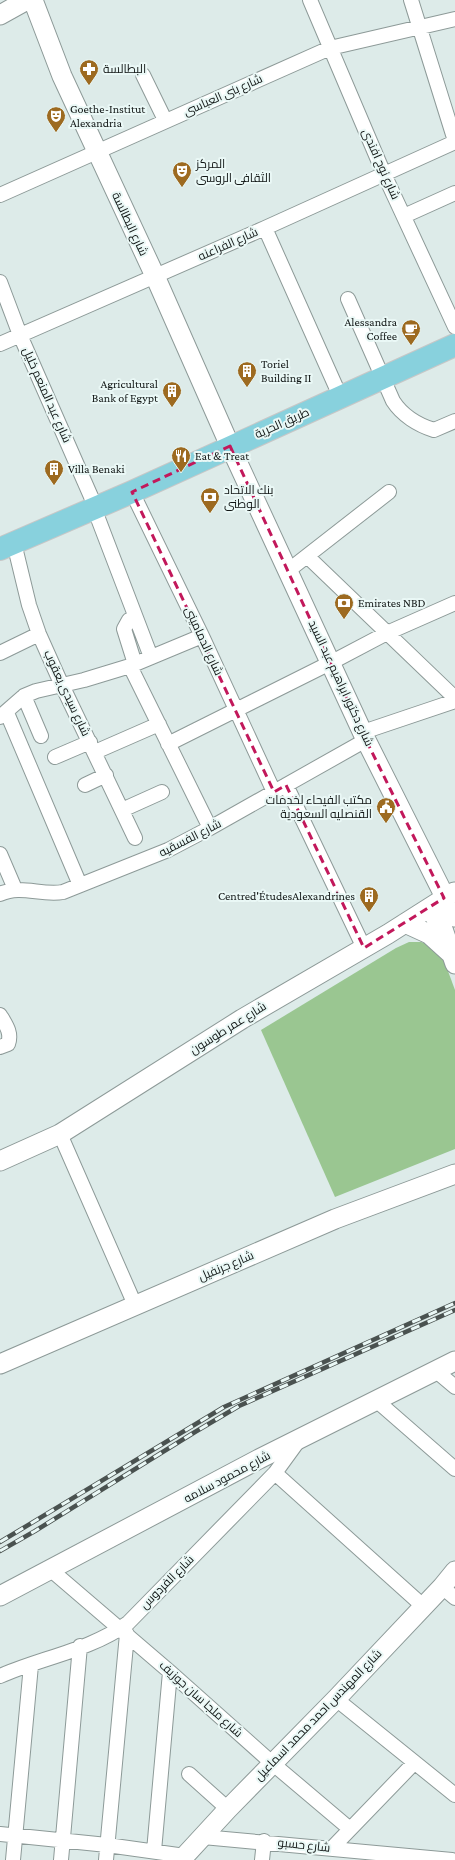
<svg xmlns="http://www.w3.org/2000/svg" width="455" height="1860" font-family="'Crimson Pro',Cairo,serif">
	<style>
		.green { fill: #9ac691 }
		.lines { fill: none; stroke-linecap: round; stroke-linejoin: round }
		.street-casing { stroke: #8d9a98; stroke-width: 16 }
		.secondary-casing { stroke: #8d9a98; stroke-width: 21 }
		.primary-casing { stroke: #c6c7c7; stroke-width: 24 }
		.street { stroke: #fff; stroke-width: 14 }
		.secondary { stroke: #fff; stroke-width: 19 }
		.primary { stroke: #88d1dd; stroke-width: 22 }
		.rail-casing { stroke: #4a5250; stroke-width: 4.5 }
		.rail { stroke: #eaf8f6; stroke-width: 3; stroke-dasharray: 9; stroke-linecap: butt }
		.marked { fill: none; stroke: #c2185b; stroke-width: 3; stroke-dasharray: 8 5; stroke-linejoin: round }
		.labels { text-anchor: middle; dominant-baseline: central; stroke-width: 4; stroke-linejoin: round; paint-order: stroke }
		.poi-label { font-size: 12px; fill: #111615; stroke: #eaf8f6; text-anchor: start }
		.street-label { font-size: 12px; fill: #111615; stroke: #eaf8f6 }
	</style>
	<rect width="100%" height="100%" fill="#ddebe9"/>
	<path class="green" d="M409 942H421L433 946 442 955 455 990V1149L335 1197 261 1030 396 948Z"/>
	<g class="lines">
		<defs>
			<path id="street" d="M310 0 384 174 455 327
				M411 0 455 141
				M143 75 165 120
				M0 195 330 48 455 19
				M404 216 455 193
				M265 228 340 396
				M0 282 20 335 96 508
				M348 299 393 401C402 415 418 425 434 430L455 421
				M0 344 265 228 455 142
				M132 492 202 636 274 792
				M94 508 151 657
				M14 543 29 605 39 634 60 681 135 838
				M307 556 455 698
				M289 570 389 492
				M0 653 39 634
				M135 664 124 629 129 620 136 618
				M130 666 210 828
				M24 696 41 736
				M7 713 80 885
				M0 717 24 696 36 691 84 680 130 666 202 636
				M363 732 455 701
				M168 744 332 662 387 633 455 603
				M95 752 159 724
				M55 757 90 742
				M85 785 106 775
				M286 785 364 948
				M122 810 162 792
				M0 854 15 889
				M0 894C21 884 41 896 63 892L168 850 210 828 366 740
				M0 1015C6 1025 12 1033 8 1044L0 1047
				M60 1134 135 1305
				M436 1371 455 1387
				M377 1401 455 1469
				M275 1473 423 1606
				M51 1570 170 1672 272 1763 350 1829
				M442 1587 455 1598
				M0 1676C41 1658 91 1650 128 1623L275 1473 299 1440
				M336 1699 455 1795
				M189 1774 228 1809
				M0 1834 107 1845 185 1856
				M203 1837 452 1860
				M332 1848 414 1763
				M154 1851 170 1672
				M13 1860 31 1665
				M61 1860 80 1646
				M106 1860 127 1634
				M262 1860 264 1841"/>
			<path id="secondary" d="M33 0 62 76 155 276 230 446 366 740 455 917
				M0 15 27 0
				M429 908 443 929 455 964
				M405 923 429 934 450 953
				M0 1161 60 1134 242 1019 388 934 454 892
				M0 1364 335 1219 455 1174
				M0 1596 259 1459 455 1361
				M181 1860 228 1809 336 1699 442 1587 455 1571"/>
			<path id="primary" d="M0 549 132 492 455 345"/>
		</defs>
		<use href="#street" class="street-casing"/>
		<use href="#secondary" class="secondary-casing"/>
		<use href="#primary" class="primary-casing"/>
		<use href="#street" class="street"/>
		<use href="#secondary" class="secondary"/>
		<use href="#primary" class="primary"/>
		<defs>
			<path id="rail" d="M0 1542 224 1407 455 1303
				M0 1551 35 1531 195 1432 239 1406 455 1310"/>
		</defs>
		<use href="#rail" class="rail-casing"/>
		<use href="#rail" class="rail"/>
	</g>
	<path class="marked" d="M230 446 366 740 444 898 364 948 286 785 274 792 132 492Z"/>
	<defs>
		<symbol id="pharmacy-pin" viewBox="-11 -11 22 30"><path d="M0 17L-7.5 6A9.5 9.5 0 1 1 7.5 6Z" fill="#9d6a20" stroke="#eaf8f6"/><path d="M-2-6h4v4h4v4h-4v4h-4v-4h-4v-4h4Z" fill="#fff"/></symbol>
		<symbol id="theatre-pin" viewBox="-11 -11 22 30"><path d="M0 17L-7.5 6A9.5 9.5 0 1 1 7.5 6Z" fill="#9d6a20" stroke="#eaf8f6"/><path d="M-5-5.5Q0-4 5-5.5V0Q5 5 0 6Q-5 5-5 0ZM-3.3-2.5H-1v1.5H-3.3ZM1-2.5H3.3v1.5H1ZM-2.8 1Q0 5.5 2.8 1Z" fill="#fff"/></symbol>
		<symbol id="cafe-pin" viewBox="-11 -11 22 30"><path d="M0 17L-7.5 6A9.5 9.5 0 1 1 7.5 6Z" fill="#9d6a20" stroke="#eaf8f6"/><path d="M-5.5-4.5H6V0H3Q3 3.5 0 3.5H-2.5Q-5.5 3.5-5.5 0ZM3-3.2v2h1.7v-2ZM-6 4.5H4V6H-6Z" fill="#fff"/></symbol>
		<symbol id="building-pin" viewBox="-11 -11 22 30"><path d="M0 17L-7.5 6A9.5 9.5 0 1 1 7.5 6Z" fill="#9d6a20" stroke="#eaf8f6"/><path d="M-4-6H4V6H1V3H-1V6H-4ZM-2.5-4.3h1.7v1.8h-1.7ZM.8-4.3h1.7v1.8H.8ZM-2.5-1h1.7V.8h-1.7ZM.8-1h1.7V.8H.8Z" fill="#fff"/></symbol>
		<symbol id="restaurant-pin" viewBox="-11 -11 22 30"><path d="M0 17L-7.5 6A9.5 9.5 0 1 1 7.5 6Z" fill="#9d6a20" stroke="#eaf8f6"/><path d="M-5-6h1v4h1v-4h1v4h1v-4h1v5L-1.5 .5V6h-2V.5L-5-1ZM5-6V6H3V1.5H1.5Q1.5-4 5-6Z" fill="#fff"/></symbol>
		<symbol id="bank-pin" viewBox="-11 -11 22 30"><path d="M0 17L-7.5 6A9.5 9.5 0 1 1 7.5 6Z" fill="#9d6a20" stroke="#eaf8f6"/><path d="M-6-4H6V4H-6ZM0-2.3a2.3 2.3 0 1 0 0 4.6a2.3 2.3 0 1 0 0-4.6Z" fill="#fff"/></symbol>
		<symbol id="civic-pin" viewBox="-11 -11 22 30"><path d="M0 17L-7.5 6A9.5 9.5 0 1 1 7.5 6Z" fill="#9d6a20" stroke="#eaf8f6"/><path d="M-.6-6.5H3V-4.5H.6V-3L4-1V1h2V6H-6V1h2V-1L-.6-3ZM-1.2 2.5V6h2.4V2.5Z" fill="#fff"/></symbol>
	</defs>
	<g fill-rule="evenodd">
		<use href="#pharmacy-pin" x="78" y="58" width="22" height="30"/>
		<use href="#theatre-pin" x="45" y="105" width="22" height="30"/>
		<use href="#theatre-pin" x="171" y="160" width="22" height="30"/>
		<use href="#cafe-pin" x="400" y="318" width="22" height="30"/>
		<use href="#building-pin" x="236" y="360" width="22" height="30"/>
		<use href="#building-pin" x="161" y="380" width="22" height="30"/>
		<use href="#restaurant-pin" x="170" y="445" width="22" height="30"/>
		<use href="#building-pin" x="43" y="458" width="22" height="30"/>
		<use href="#bank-pin" x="199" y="486" width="22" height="30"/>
		<use href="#bank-pin" x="333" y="592" width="22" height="30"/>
		<use href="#civic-pin" x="375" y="796" width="22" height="30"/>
		<use href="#building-pin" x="358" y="885" width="22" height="30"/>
	</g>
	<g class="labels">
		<g class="poi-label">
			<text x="103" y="69">البطالسة</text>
			<text x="70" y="109">Goethe-Institut<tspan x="70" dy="14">Alexandria</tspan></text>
			<text x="196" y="164">المركز<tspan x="196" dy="14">الثقافى الروسى</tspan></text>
			<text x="397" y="322" text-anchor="end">Alessandra<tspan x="397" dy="14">Coffee</tspan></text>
			<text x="261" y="364">Toriel<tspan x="261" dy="14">Building II</tspan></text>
			<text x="158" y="384" text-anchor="end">Agricultural<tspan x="158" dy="14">Bank of Egypt</tspan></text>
			<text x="195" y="456">Eat &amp; Treat</text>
			<text x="68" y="469">Villa Benaki</text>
			<text x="224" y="490">بنك الاتحاد<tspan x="224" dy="14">الوطنى</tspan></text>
			<text x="358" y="603">Emirates NBD</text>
			<text x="372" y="800" text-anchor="end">مكتب الفيحاء لخدمات<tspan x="372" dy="14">القنصليه السعودية</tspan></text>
			<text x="355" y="896" text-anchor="end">Centred'ÉtudesAlexandrines</text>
		</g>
		<g class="street-label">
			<text transform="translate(223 95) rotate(-24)">شارع بنى العباسى</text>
			<text transform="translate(381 164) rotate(66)">شارع نوح افندى</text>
			<text transform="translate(130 224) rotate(65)">شارع البطالسة</text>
			<text transform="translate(228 244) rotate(-24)">شارع الفراعنه</text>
			<text transform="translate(47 395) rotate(66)">شارع عبد المنعم خليل</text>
			<text transform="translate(282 423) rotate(-24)">طريق الحرية</text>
			<text transform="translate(204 641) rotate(65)">شارع الدمامينى</text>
			<text transform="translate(341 683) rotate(65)">شارع دكتور ابراهيم عبد السيد</text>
			<text transform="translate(67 693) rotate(65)">شارع سيدى يعقوب</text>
			<text transform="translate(190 838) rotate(-27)">شارع الفسقيه</text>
			<text transform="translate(228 1028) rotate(-32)">شارع عمر طوسون</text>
			<text transform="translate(226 1266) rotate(-23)">شارع جرنفيل</text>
			<text transform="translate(227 1477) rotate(-28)">شارع محمود سلامه</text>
			<text transform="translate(167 1582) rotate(-45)">شارع الفردوس</text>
			<text transform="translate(201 1699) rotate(42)">شارع ملجا سان جوزيف</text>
			<text transform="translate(318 1715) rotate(-46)">شارع المهندس احمد محمد اسماعيل</text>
			<text transform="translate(304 1845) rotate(6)">شارع حسبو</text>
		</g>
	</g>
</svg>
